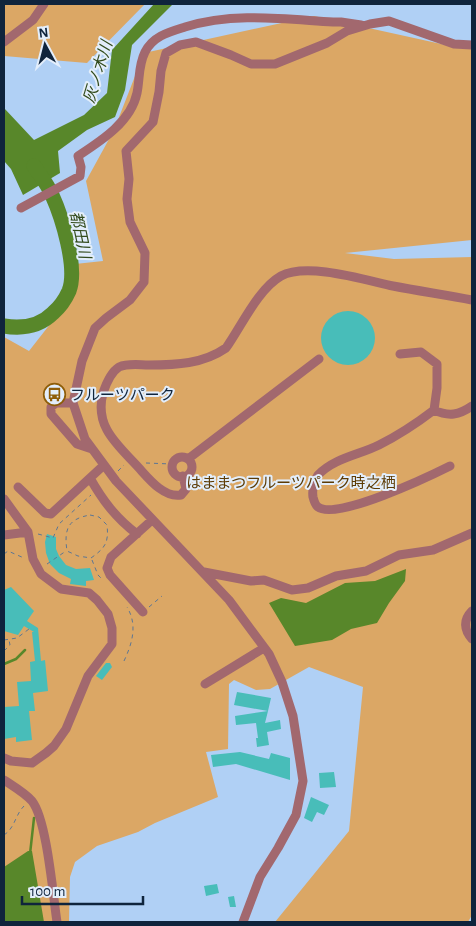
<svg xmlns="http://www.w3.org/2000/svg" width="476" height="926" font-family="'Alegreya Sans','Noto Sans JP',sans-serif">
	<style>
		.green { fill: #dba765 }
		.water { fill: #58872a }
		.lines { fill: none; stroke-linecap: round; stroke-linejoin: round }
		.stream { stroke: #58872a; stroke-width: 2.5 }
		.river { stroke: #58872a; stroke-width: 15 }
		.building { fill: #48bdb9 }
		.path { stroke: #5c7694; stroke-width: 1; stroke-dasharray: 4 4; stroke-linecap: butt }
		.minor { stroke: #a2686e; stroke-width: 9 }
		.labels { text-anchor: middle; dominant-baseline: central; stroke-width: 4; stroke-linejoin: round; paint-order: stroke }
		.poi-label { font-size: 15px; fill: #0f243c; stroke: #e3eefb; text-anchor: start }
		.park-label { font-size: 15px; fill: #5c3b05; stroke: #e3eefb }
		.water-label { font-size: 16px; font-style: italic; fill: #324b1c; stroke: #e3eefb }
	</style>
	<rect width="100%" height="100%" fill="#b0d0f5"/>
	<path class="green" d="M4 4H145L87 63 4 56Z
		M314 16 464 49 472 47V240L345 253 394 259 472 257V915L468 922H275L349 831 363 687 309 667 270 689 256 690 234 680 229 684 228 749 206 752 218 797 155 823 138 832 97 846 75 862 70 877 69 922H4V337L29 351 76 291 75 264 103 261 86 181 114 130 144 53Z"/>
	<path class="water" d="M154 4H173L132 45 125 90 115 117 87 130 58 151 60 173 23 195 11 169 4 161V108L34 140 84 115 107 93 112 50Z
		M406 569 405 581 389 603 377 623 351 629 332 640 295 646 269 603 281 598 306 603 345 583 375 581Z
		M28 851H32L44 922H4V867Z"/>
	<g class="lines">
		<path class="stream" d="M4 664 16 659 25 650
			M30 854 34 818"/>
		<path class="river" d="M4 326C22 329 40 326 53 313 60 307 65 300 69 291 78 268 62 217 52 195 48 185 40 175 34 166"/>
	</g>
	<path class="building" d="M321 338a27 27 0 1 1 54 0a27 27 0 1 1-54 0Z
		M47 534 56 537V549L59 556 66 565 76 569 90 568 94 580 86 581V586L70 584 71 579 59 573 50 564 46 553 45 542Z
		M11 587 34 611 27 621 38 628 41 661 45 660 48 691 33 693 35 711H29L32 740 16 742V737L4 739V707L19 706 17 682 31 681 30 662 35 661 32 632H34L24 626 18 635 4 631V590Z
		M106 663H110L112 667 102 680 96 676Z
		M237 692 271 698 268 711 234 705Z
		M268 711 265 723 280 720 281 729 267 732 269 745 257 747 256 738H258L256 723 236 725 235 716Z
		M240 752 269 759 271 753 290 758V780L236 764 213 767 211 755Z
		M334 772 336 787 320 788 319 773Z
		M311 797 329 805 324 815 317 812 312 822 304 818Z
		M217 884 219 893 206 896 204 886Z
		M234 896 236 907H230L228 897Z"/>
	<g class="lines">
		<path class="path" d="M146 463 172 464
			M118 471 124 465
			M90 515 99 517 107 525C109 543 105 548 91 558L78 556 67 551C64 530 67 519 90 515Z
			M38 534 53 538 59 524 91 495
			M4 554 8 551 24 558
			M92 560 98 575 103 580
			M47 564 66 551
			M149 607 162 596
			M4 640 17 638 29 629
			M4 651 10 645 9 640
			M124 661C132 644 138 625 127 607
			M4 835C15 828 15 815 24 806"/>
		<path class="minor" d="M4 42 33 20 44 4
			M21 208 80 176 81 167 78 156C101 141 131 122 137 93 140 79 138 66 145 52 153 36 169 32 185 27 234 12 283 19 333 22H341L361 25
			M400 354 421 352 437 364V388L434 410C417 423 399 435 379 445 359 455 334 458 318 475 314 481 312 490 313 497 314 501 315 505 318 507 336 521 430 476 450 466
			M73 403H56L51 407V414L77 444 92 449
			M434 410C449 417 459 415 472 406
			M172 467a10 10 0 1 1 20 0a10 10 0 1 1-20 0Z
			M188 459 319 359
			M183 476 186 489 181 495C164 498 149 479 139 468 118 445 94 427 103 393 106 384 111 372 119 367 128 363 139 365 149 365 176 365 203 364 226 348 241 327 258 289 281 276 307 262 365 280 393 286 419 291 446 295 472 300
			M90 478C103 501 116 518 137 534
			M18 487 45 513 51 514 104 465
			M4 499 28 532 33 559 41 574 61 589 89 593 97 600 108 614 112 628V644L88 676 66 729 54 746 46 753 32 763 11 761 4 758
			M4 535 28 532
			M204 572 251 581 264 580 292 590 308 588 336 576 366 571 399 555 433 550 472 533
			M472 611C463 620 464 630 472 639
			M143 612 110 575 107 568 111 557 152 520
			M205 684 264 648
			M4 780C13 786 25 793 32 801 47 820 53 896 57 922
			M243 922 260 877 278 848 296 815 303 781 293 716 282 682 269 654 229 600 116 481 85 439 73 403 82 361 95 328 106 318 130 300 144 282 145 253 130 222 127 199 129 179 126 151 153 122 159 92 161 71 166 53 180 45 196 42 231 55 251 64H275L327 43 347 31 370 24 389 21 454 44 472 45"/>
	</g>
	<defs>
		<symbol id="bus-ring" viewBox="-11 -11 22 22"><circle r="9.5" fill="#e3eefb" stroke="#8e5d09" stroke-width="1.5"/><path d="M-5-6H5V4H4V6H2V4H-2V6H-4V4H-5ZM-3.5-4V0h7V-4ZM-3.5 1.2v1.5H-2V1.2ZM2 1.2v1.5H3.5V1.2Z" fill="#8e5d09"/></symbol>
	</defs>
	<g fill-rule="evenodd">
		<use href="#bus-ring" x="42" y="382" width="25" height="25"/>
	</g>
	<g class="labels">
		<g class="poi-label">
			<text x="70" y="395">フルーツパーク</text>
		</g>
		<g class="park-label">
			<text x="291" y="483">はままつフルーツパーク時之栖</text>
		</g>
		<g class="water-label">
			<text transform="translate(98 72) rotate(-73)">灰ノ木川</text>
			<text transform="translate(80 235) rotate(78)">都田川</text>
		</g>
	</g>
	<rect width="476" height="926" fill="none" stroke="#0f243c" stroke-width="10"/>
	<g transform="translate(45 45) rotate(353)" stroke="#e3eefb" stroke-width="4" paint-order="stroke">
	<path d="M0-4L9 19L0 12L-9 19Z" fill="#0f243c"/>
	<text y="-8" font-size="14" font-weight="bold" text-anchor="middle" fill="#0f243c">N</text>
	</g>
	<path d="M22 896v8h121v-8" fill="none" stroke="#0f243c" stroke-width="2.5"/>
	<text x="30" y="896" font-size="15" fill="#0f243c" stroke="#e3eefb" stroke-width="4" paint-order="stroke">100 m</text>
</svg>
